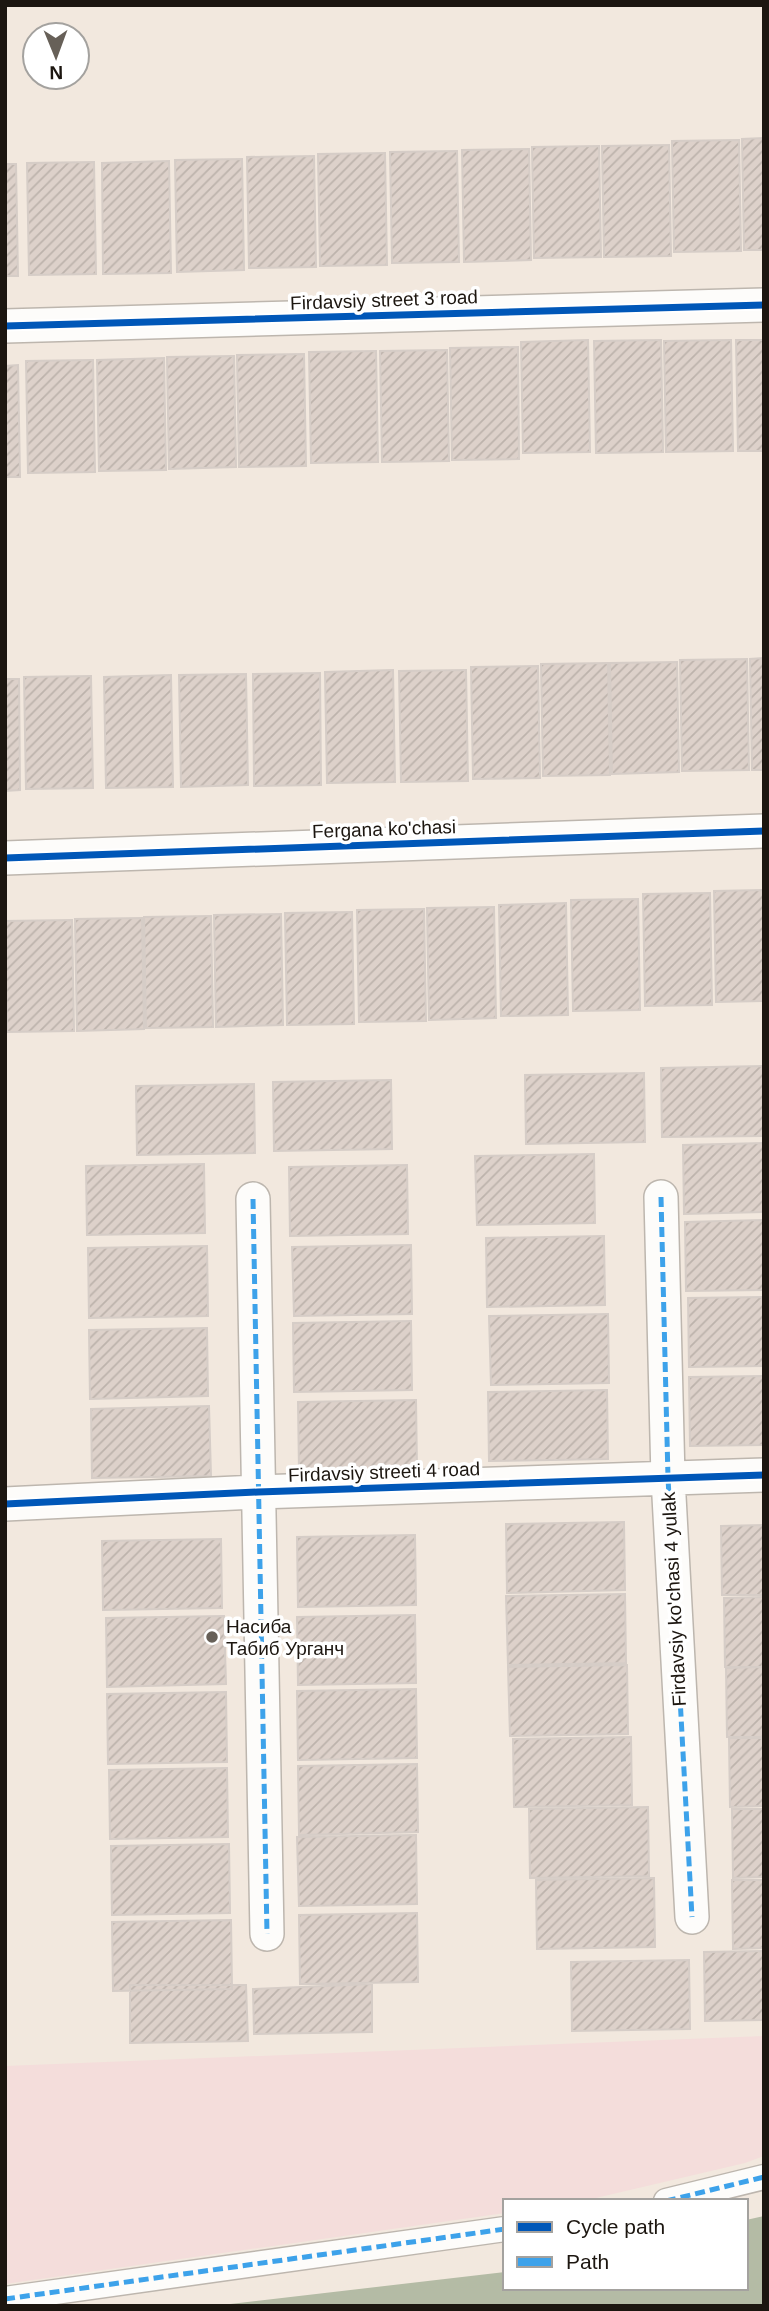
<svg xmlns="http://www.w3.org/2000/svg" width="769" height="2311" font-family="Arial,sans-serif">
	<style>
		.park { fill: #f4dddb }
		.water { fill: #b4bba5 }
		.building { fill: url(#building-hatch); stroke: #d6cdc7; stroke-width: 2 }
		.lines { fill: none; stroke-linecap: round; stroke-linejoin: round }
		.pedestrian-casing { stroke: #bdb6ae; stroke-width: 27 }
		.minor-casing { stroke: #bdb6ae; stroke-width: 36 }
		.pedestrian { stroke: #fdfcfa; stroke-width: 24 }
		.minor { stroke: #fdfcfa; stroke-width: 33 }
		.quiet { stroke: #3da2ea; stroke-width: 5; stroke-dasharray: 10 5; stroke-linecap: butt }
		.cycleway-casing { stroke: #fff; stroke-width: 11 }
		.cycleway { stroke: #0057b8; stroke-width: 7 }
		.poi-dot { fill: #676058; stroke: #fff; stroke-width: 2.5 }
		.labels { text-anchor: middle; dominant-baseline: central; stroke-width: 7; stroke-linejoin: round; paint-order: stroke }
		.street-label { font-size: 19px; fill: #1c1610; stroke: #fff }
		.poi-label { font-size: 19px; fill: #1c1610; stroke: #fff; text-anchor: start }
	</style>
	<defs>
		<pattern id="building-hatch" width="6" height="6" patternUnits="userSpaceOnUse" patternTransform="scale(1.75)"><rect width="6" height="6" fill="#ddd1ca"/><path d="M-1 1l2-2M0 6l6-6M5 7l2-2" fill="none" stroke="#bdb3ac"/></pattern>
	</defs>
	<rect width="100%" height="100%" fill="#f2e8de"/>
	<path class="park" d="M764 2036V2156L745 2163 583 2201H505V2213L5 2284V2066Z"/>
	<path class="water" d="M764 2216V2306H213L505 2272V2288H746V2220Z"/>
	<path class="building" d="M764 138V250H744L742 139Z
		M739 140 741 251 674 252 672 141Z
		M669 145 671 256 604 257 602 146Z
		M599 146 601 257 534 258 532 147Z
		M529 149 531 260 464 262 462 150Z
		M457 151 459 262 392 263 390 152Z
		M385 153 387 265 320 266 318 154Z
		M314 156 316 267 249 268 247 157Z
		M242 159 244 270 177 272 175 160Z
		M169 161 171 273 103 274 102 163Z
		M94 162 96 274 29 275 27 163Z
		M5 164H16L18 276H5Z
		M588 340 590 452 523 453 521 342Z
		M661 340 663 452 596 453 594 341Z
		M731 340 733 451 666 452 664 341Z
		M736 340H764V451H738Z
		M518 347 519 459 452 460 450 348Z
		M447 350 449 461 382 462 380 351Z
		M376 351 378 462 311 463 309 352Z
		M304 354 306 466 239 467 237 355Z
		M234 356 236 467 169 469 167 357Z
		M164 358 166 470 99 471 97 360Z
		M93 360 95 472 28 473 26 361Z
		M18 365 20 477H5V366Z
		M764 658V770H752L750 659Z
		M747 659 749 770 682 771 680 660Z
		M677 662 679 772 612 774 610 663Z
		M608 663 610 775 543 776 541 664Z
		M538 666 540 778 473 779 471 667Z
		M393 670 395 782 327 783 325 672Z
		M466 670 468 781 401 782 399 671Z
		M320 673 321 785 254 786 253 674Z
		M246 674 248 785 181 787 179 675Z
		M171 675 173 787 106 788 104 677Z
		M91 676 93 788 26 789 24 677Z
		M5 679H19L20 790 5 791Z
		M764 890V1001L716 1002 714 891Z
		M710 893 712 1005 645 1006 643 894Z
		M638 899 640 1010 573 1011 571 900Z
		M566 903 568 1015 501 1016 499 905Z
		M494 907 496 1018 429 1020 427 908Z
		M424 909 426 1021 359 1022 357 910Z
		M352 912 354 1024 287 1025 285 913Z
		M281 914 283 1025 216 1027 214 915Z
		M211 916 213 1027 146 1028 144 917Z
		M142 918 144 1029 77 1031 75 919Z
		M72 920 74 1031 7 1032 5 921Z
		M764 1066V1136L662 1137 661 1068Z
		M644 1073 645 1142 526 1144 525 1075Z
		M391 1080 392 1149 274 1151 273 1082Z
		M254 1084 255 1153 137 1155 136 1086Z
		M764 1143V1212L684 1214 683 1145Z
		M594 1154 595 1223 477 1225 475 1156Z
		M204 1164 205 1233 87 1235 86 1166Z
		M407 1165 408 1234 290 1236 289 1167Z
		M764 1220V1290L686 1291 685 1222Z
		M604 1236 605 1305 487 1307 486 1238Z
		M411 1245 412 1314 294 1316 292 1247Z
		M207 1246 208 1316 89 1318 88 1248Z
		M764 1297V1366L689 1367 688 1298Z
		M608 1314 609 1383 491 1385 489 1316Z
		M411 1321 412 1390 294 1392 293 1323Z
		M207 1328 208 1396 90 1399 89 1330Z
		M764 1376V1445L690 1446 689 1377Z
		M607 1390 608 1459 489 1461 488 1392Z
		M416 1400 417 1469 299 1471 298 1402Z
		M209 1406 211 1476 92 1478 91 1409Z
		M624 1522 625 1590 507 1593 506 1524Z
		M764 1525V1595H722L721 1526Z
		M415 1535 416 1605 298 1607 297 1537Z
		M221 1539 222 1608 103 1610 102 1541Z
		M625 1594 626 1663 508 1665 506 1596Z
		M764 1597V1667H725L724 1598Z
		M415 1615 416 1683 298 1685 297 1617Z
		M224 1616 226 1684 107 1687 106 1618Z
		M627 1665 628 1734 510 1736 508 1667Z
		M764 1667V1737H727L726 1668Z
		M416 1689 417 1758 298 1760 297 1691Z
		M226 1692 227 1762 108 1764 107 1694Z
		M631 1737 632 1805 514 1807 513 1739Z
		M729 1738H764V1806L730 1807Z
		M417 1764 418 1832 299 1835 298 1766Z
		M227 1768 228 1837 110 1839 109 1770Z
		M648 1807 649 1876 530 1878 529 1809Z
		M732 1809H764V1877L733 1878Z
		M416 1835 417 1904 299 1906 297 1837Z
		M229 1844 230 1913 112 1915 111 1846Z
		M654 1878 655 1947 537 1949 536 1880Z
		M732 1880H764V1948L733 1949Z
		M417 1913 418 1982 300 1984 299 1915Z
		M231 1920 232 1989 113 1991 112 1922Z
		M764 1951V2020L705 2021 704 1952Z
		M689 1960 690 2029 572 2031 571 1962Z
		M372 1984V2032L254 2034 253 1989Z
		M130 1985H246L248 2041 130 2043Z"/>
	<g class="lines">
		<defs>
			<path id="pedestrian" d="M666 2201 764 2177
				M5 2299 505 2229"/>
			<path id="minor" d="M5 326 764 305
				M5 858 764 831
				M661 1197 668 1478 692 1917
				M253 1199 267 1934
				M5 1504 258 1492 764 1475"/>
		</defs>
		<use href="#pedestrian" class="pedestrian-casing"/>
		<use href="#minor" class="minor-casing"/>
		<use href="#pedestrian" class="pedestrian"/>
		<use href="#minor" class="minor"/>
		<path class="quiet" d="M661 1197 668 1478 692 1917
			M253 1199 267 1934
			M666 2201 764 2177
			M5 2299 505 2229"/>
		<defs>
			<path id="cycleway" d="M5 326 764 305
				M5 858 764 831
				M5 1504 258 1492 764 1475"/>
		</defs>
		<use href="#cycleway" class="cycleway-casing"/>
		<use href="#cycleway" class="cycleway"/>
	</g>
	<circle class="poi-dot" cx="212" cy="1637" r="7"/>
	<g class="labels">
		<g class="street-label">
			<text transform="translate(384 300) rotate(-2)">Firdavsiy street 3 road</text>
			<text transform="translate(384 829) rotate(-2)">Fergana ko'chasi</text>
			<text transform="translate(384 1472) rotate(-2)">Firdavsiy streeti 4 road</text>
			<text transform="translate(674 1599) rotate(-93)">Firdavsiy ko'chasi 4 yulak</text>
		</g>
		<g class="poi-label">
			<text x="226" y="1626">Насиба<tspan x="226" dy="22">Табиб Урганч</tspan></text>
		</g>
	</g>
	<rect width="769" height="2311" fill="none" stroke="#1c1610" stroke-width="14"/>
	<rect x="503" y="2199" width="245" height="91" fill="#ffffff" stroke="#a4a29f" stroke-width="2"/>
	<rect x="517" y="2222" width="35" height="10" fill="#0057b8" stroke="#a4a29f" stroke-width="2"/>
	<text x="566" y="2234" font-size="21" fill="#1c1610">Cycle path</text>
	<rect x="517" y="2257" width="35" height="10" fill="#3da2ea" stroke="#a4a29f" stroke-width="2"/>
	<text x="566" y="2269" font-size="21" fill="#1c1610">Path</text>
	<g transform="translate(56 56) rotate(179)"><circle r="33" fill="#ffffff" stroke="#a4a29f" stroke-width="2"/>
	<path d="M0-5L12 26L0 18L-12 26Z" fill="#676058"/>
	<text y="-10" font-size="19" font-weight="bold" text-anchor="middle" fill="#1c1610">N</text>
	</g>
</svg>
